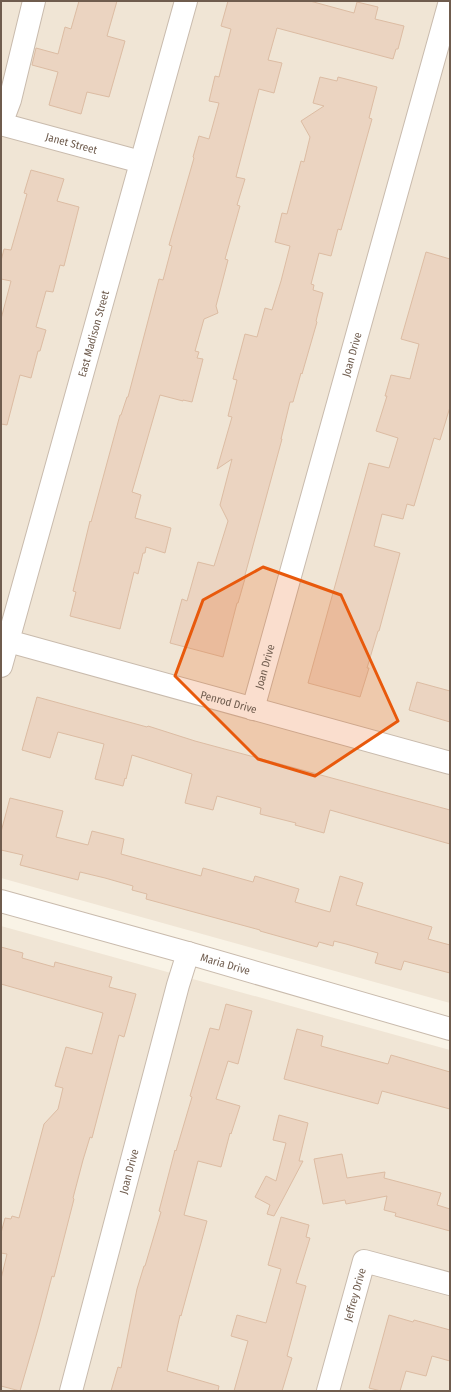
<svg xmlns="http://www.w3.org/2000/svg" width="451" height="1392" font-family="'Fira Sans Condensed',sans-serif">
	<style>
		.residential { fill: #f0e5d5 }
		.building { fill: #ebd4c1; stroke: #dcbca3 }
		.lines { fill: none; stroke-linecap: round; stroke-linejoin: round }
		.minor-casing { stroke: #c9bbad; stroke-width: 24 }
		.minor { stroke: #fff; stroke-width: 22 }
		.marked { fill: #e8590c; fill-opacity: 0.2; stroke: #e8590c; stroke-width: 3; stroke-linejoin: round }
		.labels { text-anchor: middle; dominant-baseline: central; stroke-width: 4; stroke-linejoin: round; paint-order: stroke }
		.street-label { font-size: 11px; fill: #6f5c4e; stroke: #fdf7ec }
	</style>
	<rect width="100%" height="100%" fill="#f9f3e6"/>
	<path class="residential" d="M1 1H450V1003L1 878Z
		M1 926 450 1050V1391H1Z"/>
	<path class="building" d="M79 1H117L107 36 125 41 109 97 87 92 81 114 49 105 58 72 32 65 36 48 58 54 65 27 71 29Z
		M228 1H310L354 13 357 2 378 7 375 19 404 26 398 49H396L393 59 277 28 268 60 282 63 274 93 259 89 236 177 245 179 237 205 240 206 225 259 228 260 216 306 218 313 204 319 195 351 199 352 197 358 203 359 192 402 183 400V401L160 395 132 492 141 495 135 518 171 528 165 553 146 547 145 553H143L138 574 134 572 120 629 70 616 76 592 73 591 90 521 91 522 120 415H121L127 397H128L159 279 163 280 172 246 169 245 194 158 193 157 199 136 209 139 219 103 209 101 215 76 219 77 231 29 221 26Z
		M320 77 337 81 338 77 377 87 369 118 372 119 341 230 338 229 331 256 319 253 311 284 314 285 313 290 323 293 316 321 317 322 302 374 301 373 293 402H290L281 439H282L245 575H246L238 603H237L223 657 170 643 182 599 187 601 198 562 214 566 228 521 220 505 232 459 217 469 232 417 228 416 237 380 233 379 245 334 257 337 265 308 272 310 281 281 290 246 275 242 282 213 287 214 301 161 304 162 310 137 301 121 324 106 313 103Z
		M31 170 64 179 57 201 79 207 64 266 60 265 53 292 46 291 36 327 46 330 40 351H38L31 378 20 375 7 425 1 424V319L11 281 1 279V261L4 249 11 250 27 194 24 193Z
		M426 252 450 259V407L440 440 434 438 414 506 407 504 403 519 382 514 374 546 400 553 379 631H378L367 668H369L360 697 308 683 369 463 389 468 398 438 376 431 387 396H385L391 375 410 379 419 344 401 339Z
		M417 682 450 691V722L409 710Z
		M37 697 147 727 148 726 195 741 450 810V844L330 810 324 833 295 825 296 823 260 814 261 808 217 796 213 810 185 803 192 774 132 755 126 779 125 778 123 786 95 779 104 744 58 732 50 758 22 750Z
		M10 798 63 811 56 837 88 845 92 831 124 839 121 854 201 876 203 868 253 882 255 876 299 889 295 902 330 912 340 876 363 883 356 905 432 927 428 939 450 945V973L404 961 401 970 375 963 378 953 346 944 334 941 333 946 319 942 317 947 260 931V930L146 899 147 894 132 890 133 886 105 878 80 872 78 880 20 865 23 855 1 850V832Z
		M1 947 23 953 22 958 54 967 55 962 112 977 109 987 136 994 124 1037 119 1035 92 1138 90 1137 83 1160 73 1198 74 1199 54 1277 52 1276 38 1329 20 1391 1 1386V1279L7 1254 1 1253V1233L5 1218 11 1219 12 1216 19 1218 44 1124 58 1109 63 1088 55 1086 66 1047 92 1054 103 1013 1 984Z
		M226 1004 252 1011 238 1064 228 1061 216 1099 240 1106 231 1134 230 1133 221 1167 198 1161 184 1215 207 1221 181 1316 180 1315 167 1371 219 1386 218 1391H111L118 1367 121 1368 137 1289 144 1266H145L161 1212 159 1211 175 1150 176 1151 192 1097 190 1096 210 1028 219 1030Z
		M297 1029 323 1036 321 1046 354 1055 388 1064 391 1055 450 1072V1109L382 1091 378 1104 284 1079Z
		M279 1115 308 1123 299 1161H303L274 1216 267 1214 270 1205 255 1197 266 1176 276 1181 286 1143 273 1140Z
		M342 1154 347 1178 385 1172 384 1178 441 1193 437 1205 450 1209V1231L395 1216 396 1213 384 1210 387 1196 346 1204 345 1200 323 1204 314 1159Z
		M281 1217 309 1225 306 1237 310 1238 296 1283 306 1286 287 1356 292 1358 282 1391H234L248 1341 231 1336 237 1315 266 1323 281 1269 268 1265Z
		M389 1315 413 1322 414 1320 450 1330V1361L432 1356 426 1376 406 1371 400 1391H381L369 1388Z"/>
	<g class="lines">
		<defs>
			<g id="minor">
				<path id="s1" d="M1 124 141 162"/>
				<path d="M1 124 10 100 34 1"/>
				<path id="s2" d="M8 641 450 763"/>
				<path id="s3" d="M1 666 186 1"/>
				<path id="s4" d="M253 709 450 1"/>
				<path id="s5" d="M1 901 188 953 450 1029"/>
				<path id="s6" d="M71 1391 178 985 188 953"/>
				<path id="s7" d="M328 1391 364 1261 450 1284"/>
			</g>
		</defs>
		<use href="#minor" class="minor-casing"/>
		<use href="#minor" class="minor"/>
	</g>
	<path class="marked" d="M263 567 341 595 398 721 315 776 258 759 175 676 203 600Z"/>
	<g class="labels">
		<g class="street-label">
			<text stroke="none"><textPath href="#s1" startOffset="73">Janet Street</textPath></text>
			<text stroke="none"><textPath href="#s3" startOffset="345">East Madison Street</textPath></text>
			<text stroke="none"><textPath href="#s4" startOffset="368">Joan Drive</textPath></text>
			<text stroke="none"><textPath href="#s4" startOffset="44">Joan Drive</textPath></text>
			<text stroke="none"><textPath href="#s2" startOffset="229">Penrod Drive</textPath></text>
			<text stroke="none"><textPath href="#s5" startOffset="233">Maria Drive</textPath></text>
			<text stroke="none"><textPath href="#s6" startOffset="227">Joan Drive</textPath></text>
			<text stroke="none"><textPath href="#s7" startOffset="100">Jeffrey Drive</textPath></text>
		</g>
	</g>
	<rect width="451" height="1392" fill="none" stroke="#6f5c4e" stroke-width="4"/>
</svg>
